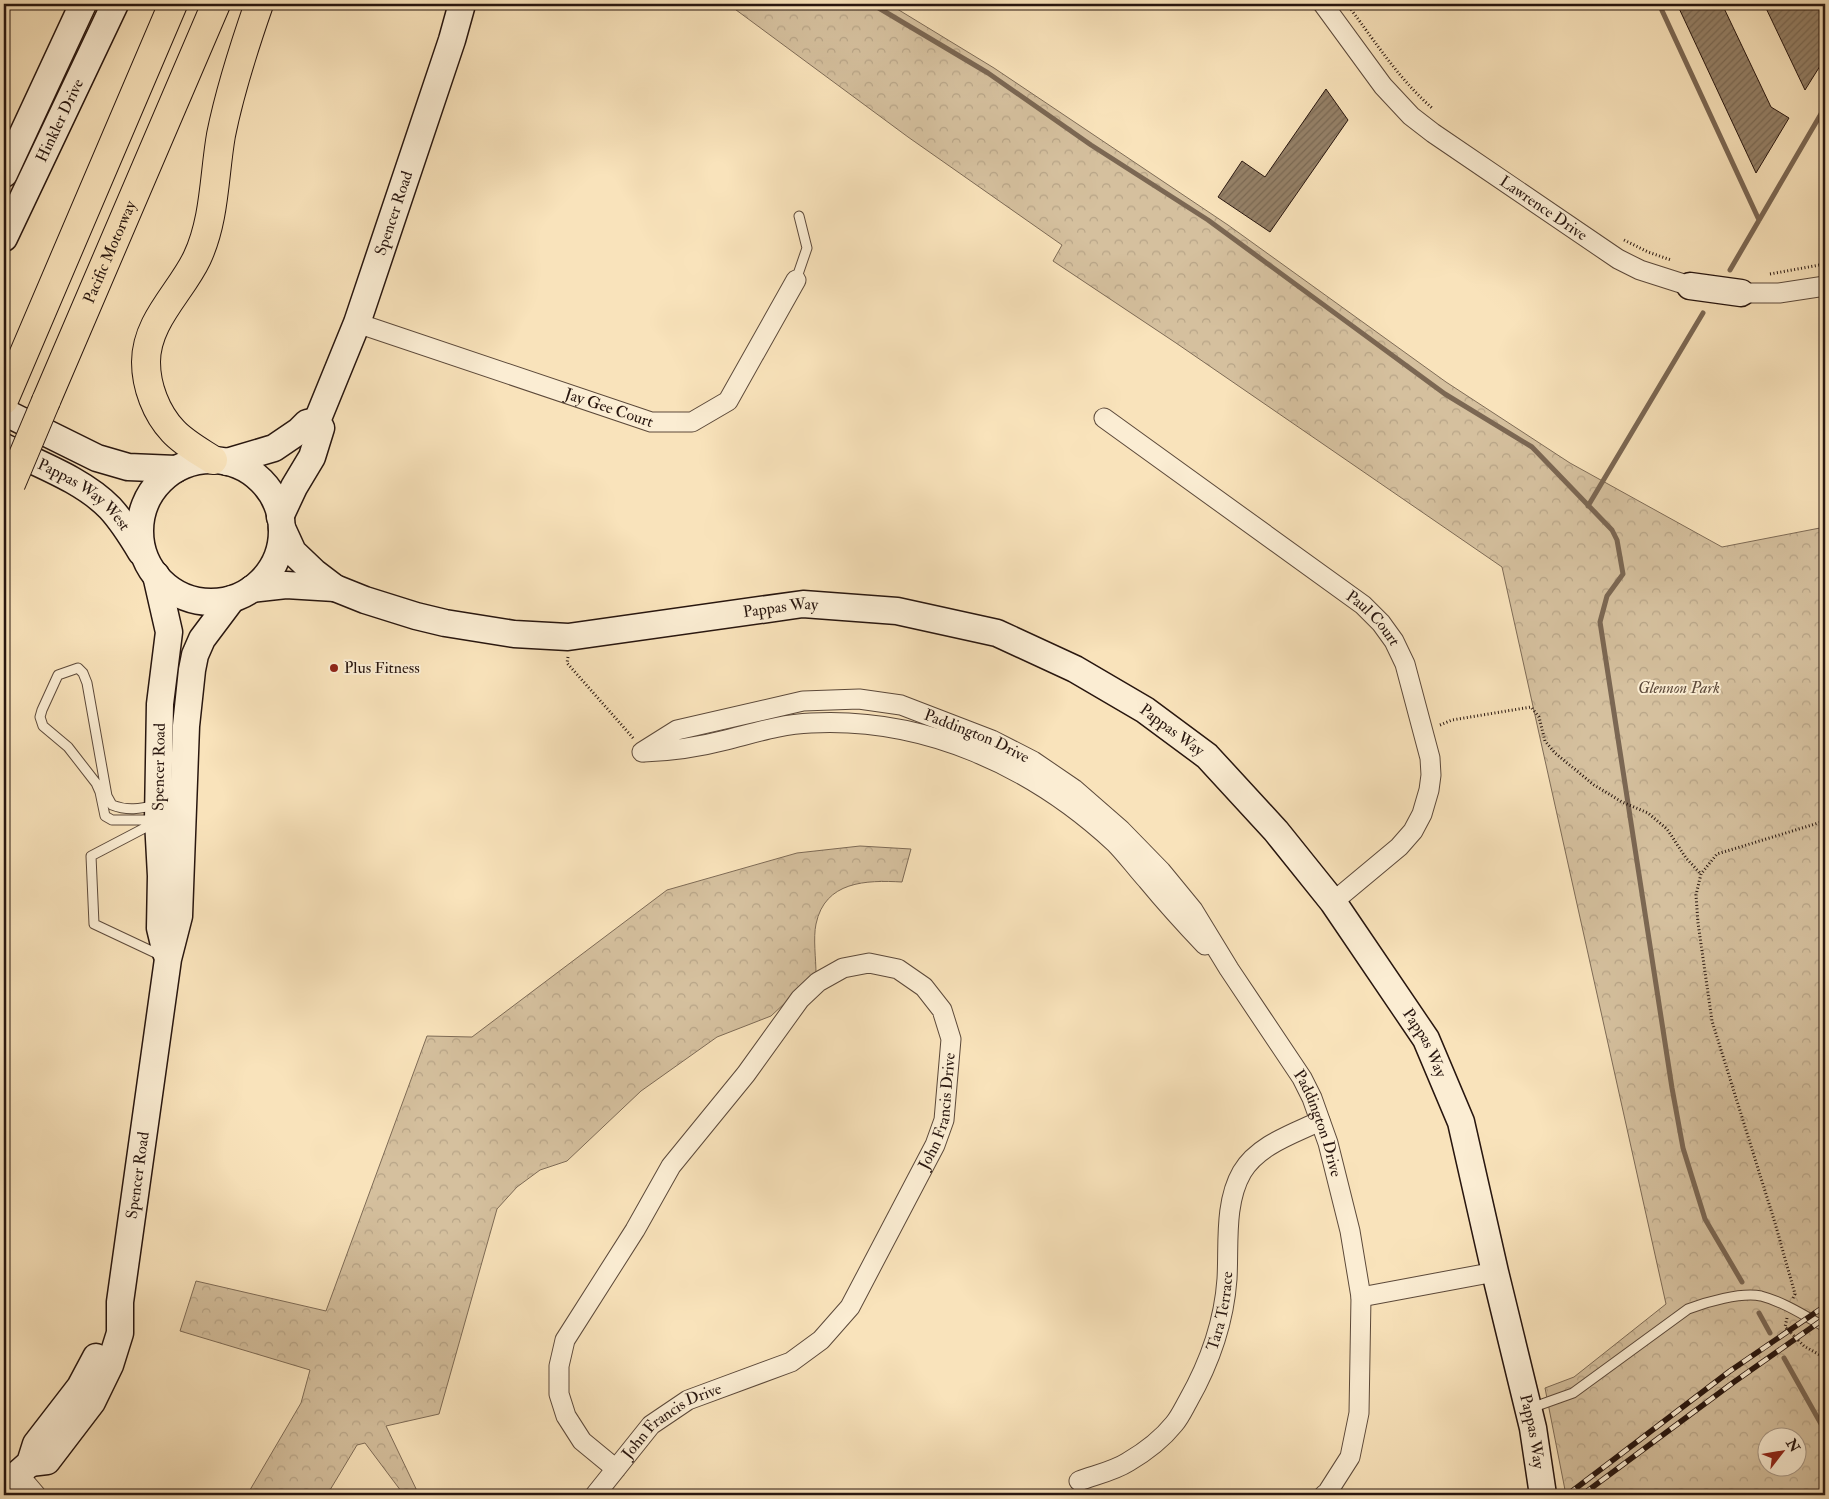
<svg xmlns="http://www.w3.org/2000/svg" width="1829" height="1499" font-family="'IM FELL Double Pica',serif">
	<style>
		.park { fill: url(#park-crowns); stroke: #7e6b56; fill-rule: evenodd }
		.lines { fill: none; stroke-linecap: round; stroke-linejoin: round }
		.stream { stroke: #7b6753; stroke-width: 5 }
		.building { fill: url(#building-hatch); stroke: #28160f }
		.lane-casing { stroke: #5c493a; stroke-width: 11 }
		.street-casing { stroke: #5c493a; stroke-width: 21 }
		.secondary-casing { stroke: #28160f; stroke-width: 29 }
		.highway-casing { stroke: #28160f; stroke-width: 30 }
		.path { stroke: #28160f; stroke-width: 3; stroke-dasharray: 1 2.5; stroke-linecap: butt }
		.lane { stroke: #fbedd3; stroke-width: 9 }
		.street { stroke: #fbedd3; stroke-width: 19 }
		.secondary { stroke: #fbedd3; stroke-width: 26 }
		.highway { stroke: #f9e3bb; stroke-width: 28 }
		.rail-casing { stroke: #28160f; stroke-width: 5.5 }
		.rail { stroke: #fbedd3; stroke-width: 4; stroke-dasharray: 11; stroke-linecap: butt }
		.highway-bridge-casing { stroke: #28160f; stroke-width: 30; stroke-linecap: butt }
		.highway-bridge { stroke: #f9e3bb; stroke-width: 28 }
		.poi-dot { fill: #8f2418; stroke: #fbedd3; stroke-width: 2 }
		.labels { text-anchor: middle; dominant-baseline: central; stroke-width: 4; stroke-linejoin: round; paint-order: stroke }
		.street-label { font-size: 16px; fill: #28160f; stroke: #fbedd3 }
		.poi-label { font-size: 16px; fill: #28160f; stroke: #fbedd3; text-anchor: start }
		.park-label { font-size: 16px; font-style: italic; fill: #5c493a; stroke: #fbedd3 }
	</style>
	<defs>
		<pattern id="park-crowns" width="20" height="18" patternUnits="userSpaceOnUse" patternTransform="scale(1.25)"><rect width="20" height="18" fill="#d5c09e"/><path d="M2 6a3 3 0 1 1 6 0M12 15a3 3 0 1 1 6 0" fill="none" stroke="#b7a487"/></pattern>
		<pattern id="building-hatch" width="6" height="6" patternUnits="userSpaceOnUse" patternTransform="scale(1.25)"><rect width="6" height="6" fill="#958168"/><path d="M-1 1l2-2M0 6l6-6M5 7l2-2" fill="none" stroke="#7a6954"/></pattern>
	</defs>
	<rect width="100%" height="100%" fill="#f9e3bb"/>
	<filter id="stains"><feTurbulence type="fractalNoise" baseFrequency=".004" numOctaves="4"/><feColorMatrix values="0 0 0 0 .2 0 0 0 0 .09 0 0 0 0 .02 0 0 0 .5 -.17"/></filter>
	<radialGradient id="worn" r=".72"><stop offset=".6" stop-color="#630" stop-opacity="0"/><stop offset="1" stop-color="#630" stop-opacity=".3"/></radialGradient>
	<path class="park" d="M728 4H889L994 68 1228 225 1446 382 1570 463 1722 547 1825 527V1495H1566L1545 1388 1574 1377 1666 1304 1502 567 1176 343 1053 261 1062 245 908 137ZM1766 1436H1796V1466H1766Z
		M860 846 911 849 902 882C866 880 825 881 816 924 813 938 816 959 816 974L771 1016 717 1037 641 1091 567 1161 540 1170 517 1187 497 1209 439 1414 386 1426 419 1495H404L365 1443 357 1445 327 1495H247L301 1403 310 1370 180 1331 196 1281 326 1311 427 1036 472 1037 667 890 797 853Z"/>
	<g class="lines">
		<path class="stream" d="M872 4 988 73 1091 145 1208 220 1445 394 1532 447 1612 530 1617 540 1623 574 1607 596 1600 622 1672 1088 1683 1148 1705 1219 1742 1282
			M1659 4 1759 220
			M1730 270 1825 107
			M1588 506 1703 313
			M1759 1313 1770 1333
			M1784 1358 1825 1431"/>
	</g>
	<path class="building" d="M1677 4H1722L1771 107 1789 118 1756 173Z
		M1764 4H1825V58L1805 90Z
		M1326 89 1348 120 1270 232 1218 197 1242 161 1265 177Z"/>
	<g class="lines">
		<defs>
			<path id="lane" d="M796 280 807 248 799 216
				M156 820H112L105 816 100 792 96 783 68 747 43 726 40 717 42 710 58 675 78 668 83 673 87 683 107 796 112 805C127 811 140 809 156 805
				M156 822 91 856 94 924 162 956
				M1531 1408 1573 1393 1688 1309C1706 1302 1741 1292 1761 1296 1784 1302 1805 1316 1825 1327"/>
			<g id="street">
				<path id="s1" d="M1323 4 1383 86 1411 116 1433 133 1618 259 1640 270 1690 286"/>
				<path d="M1741 293H1779L1825 286"/>
				<path id="s2" d="M357 323 651 422H692L728 401 796 280"/>
				<path id="s3" d="M1104 418 1363 605 1381 623 1394 641 1405 664 1430 758 1431 775 1429 790 1422 814 1413 831 1399 847 1333 902"/>
				<path id="s4" d="M642 752 677 730 803 701 859 699 901 705 992 740 1033 761 1074 789 1121 830 1161 871 1193 910 1229 969 1302 1078 1312 1098 1328 1143 1350 1231 1361 1297 1359 1413 1350 1457 1327 1493 1324 1495"/>
				<path d="M644 752C671 751 699 747 726 740 754 733 782 724 811 723 925 717 1032 766 1115 843 1126 854 1136 868 1147 880 1166 903 1185 924 1205 945"/>
				<path d="M1361 1297 1495 1272"/>
				<path d="M18 1474 36 1495"/>
				<path id="s5" d="M1079 1481C1095 1475 1114 1471 1128 1462 1145 1452 1162 1439 1174 1424 1180 1417 1184 1408 1188 1401 1209 1364 1224 1322 1227 1279 1229 1245 1224 1203 1242 1172 1258 1145 1293 1134 1320 1121"/>
				<path id="s6" d="M595 1495 651 1425 688 1400 791 1362 821 1340 850 1307 935 1145 944 1120 951 1039 942 1010 924 987 898 969 869 963 843 968 818 982 800 999 746 1074 671 1166 635 1230 565 1340 559 1366V1394L566 1416 582 1441 616 1469"/>
			</g>
			<g id="secondary">
				<path d="M4 174 83 4"/>
				<path id="s7" d="M4 238 115 4"/>
				<path d="M1690 286 1741 293"/>
				<path d="M4 412 97 458 128 467 176 469"/>
				<path id="s8" d="M4 447C38 464 83 480 110 508 122 521 132 537 141 552"/>
				<circle cx="211" cy="531" r="71"/>
				<path d="M227 462 274 448 299 431 307 423 317 421"/>
				<path id="s9" d="M280 517 294 487 312 457 321 428 317 421 357 323 452 40 462 4"/>
				<path id="s10" d="M282 528 293 552 314 572 335 588 365 600 416 616 445 623 514 634 568 637 803 604 897 611 997 633 1075 669 1145 710 1207 756 1276 831 1333 902 1426 1039 1461 1122 1495 1272 1533 1428 1543 1495"/>
				<path d="M156 575 169 632 160 704 158 820 161 876 160 928 166 953"/>
				<path d="M252 589 286 585 335 588"/>
				<path id="s11" d="M30 1463 47 1461 92 1402 110 1365 120 1333V1302L168 959 179 916 186 726 192 670 195 655 202 639 232 599"/>
				<path d="M4 1486 30 1463 36 1444 80 1387 96 1357"/>
			</g>
			<g id="highway">
				<path d="M4 400 173 4"/>
				<path id="s12" d="M46 401 216 4"/>
				<path d="M213 460C199 451 184 443 173 431 156 413 146 386 146 362 146 321 181 292 197 258 215 220 214 175 221 135 230 90 244 47 259 4"/>
			</g>
		</defs>
		<use href="#lane" class="lane-casing"/>
		<use href="#street" class="street-casing"/>
		<use href="#secondary" class="secondary-casing"/>
		<use href="#highway" class="highway-casing"/>
		<path class="path" d="M1347 4C1374 40 1398 78 1432 108
			M1624 240 1648 252 1671 260
			M1770 274 1825 264
			M568 657 567 663 634 739
			M1440 725 1452 720 1531 707 1539 717 1545 741 1555 753 1594 785 1622 802 1648 813 1667 829 1686 858 1701 874
			M1793 1298 1795 1294 1775 1223 1712 1021 1698 923 1696 895 1701 874 1717 854 1825 821
			M1787 1318 1785 1327 1804 1346 1825 1358"/>
		<use href="#lane" class="lane"/>
		<use href="#street" class="street"/>
		<use href="#secondary" class="secondary"/>
		<use href="#highway" class="highway"/>
		<defs>
			<path id="rail" d="M1567 1495 1730 1371 1825 1306
				M1582 1495 1734 1382 1825 1318"/>
		</defs>
		<use href="#rail" class="rail-casing"/>
		<use href="#rail" class="rail"/>
		<defs>
			<path id="highway-bridge" d="M11 484 46 401"/>
		</defs>
		<use href="#highway-bridge" class="highway-bridge-casing"/>
		<use href="#highway-bridge" class="highway-bridge"/>
	</g>
	<circle class="poi-dot" cx="334" cy="668" r="5"/>
	<g class="labels">
		<g class="street-label">
			<text stroke="none"><textPath href="#s7" startOffset="130">Hinkler Drive</textPath></text>
			<text stroke="none"><textPath href="#s1" startOffset="304">Lawrence Drive</textPath></text>
			<text stroke="none"><textPath href="#s9" startOffset="328">Spencer Road</textPath></text>
			<text stroke="none"><textPath href="#s12" startOffset="162">Pacific Motorway</textPath></text>
			<text stroke="none"><textPath href="#s2" startOffset="266">Jay Gee Court</textPath></text>
			<text stroke="none"><textPath href="#s8" startOffset="94">Pappas Way West</textPath></text>
			<text stroke="none"><textPath href="#s10" startOffset="536">Pappas Way</textPath></text>
			<text stroke="none"><textPath href="#s3" startOffset="336">Paul Court</textPath></text>
			<text stroke="none"><textPath href="#s10" startOffset="956">Pappas Way</textPath></text>
			<text stroke="none"><textPath href="#s4" startOffset="351">Paddington Drive</textPath></text>
			<text transform="translate(159 767) rotate(-89)">Spencer Road</text>
			<text stroke="none"><textPath href="#s10" startOffset="1361">Pappas Way</textPath></text>
			<text stroke="none"><textPath href="#s6" startOffset="542">John Francis Drive</textPath></text>
			<text stroke="none"><textPath href="#s4" startOffset="881">Paddington Drive</textPath></text>
			<text stroke="none"><textPath href="#s11" startOffset="325">Spencer Road</textPath></text>
			<text stroke="none"><textPath href="#s5" startOffset="236">Tara Terrace</textPath></text>
			<text stroke="none"><textPath href="#s6" startOffset="109">John Francis Drive</textPath></text>
			<text stroke="none"><textPath href="#s10" startOffset="1766">Pappas Way</textPath></text>
		</g>
		<g class="poi-label">
			<text x="344" y="668">Plus Fitness</text>
		</g>
		<g class="park-label">
			<text x="1679" y="688">Glennon Park</text>
		</g>
	</g>
	<rect width="1829" height="1499" fill="none" stroke="#f9e3bb" stroke-width="20"/>
	<rect x="5" y="5" width="1819" height="1489" fill="none" stroke="#28160f" stroke-width="2.5"/>
	<rect x="10" y="10" width="1809" height="1479" fill="none" stroke="#28160f"/>
	<g transform="translate(1782 1452) rotate(59)"><circle r="24" fill="#fbedd3" stroke="#a79785"/>
	<path d="M0-4L9 19L0 12L-9 19Z" fill="#8f2418"/>
	<text y="-8" font-size="14" font-weight="bold" text-anchor="middle" fill="#28160f">N</text>
	</g>
	<rect width="100%" height="100%" filter="url(#stains)"/>
	<rect width="100%" height="100%" fill="url(#worn)"/>
</svg>
